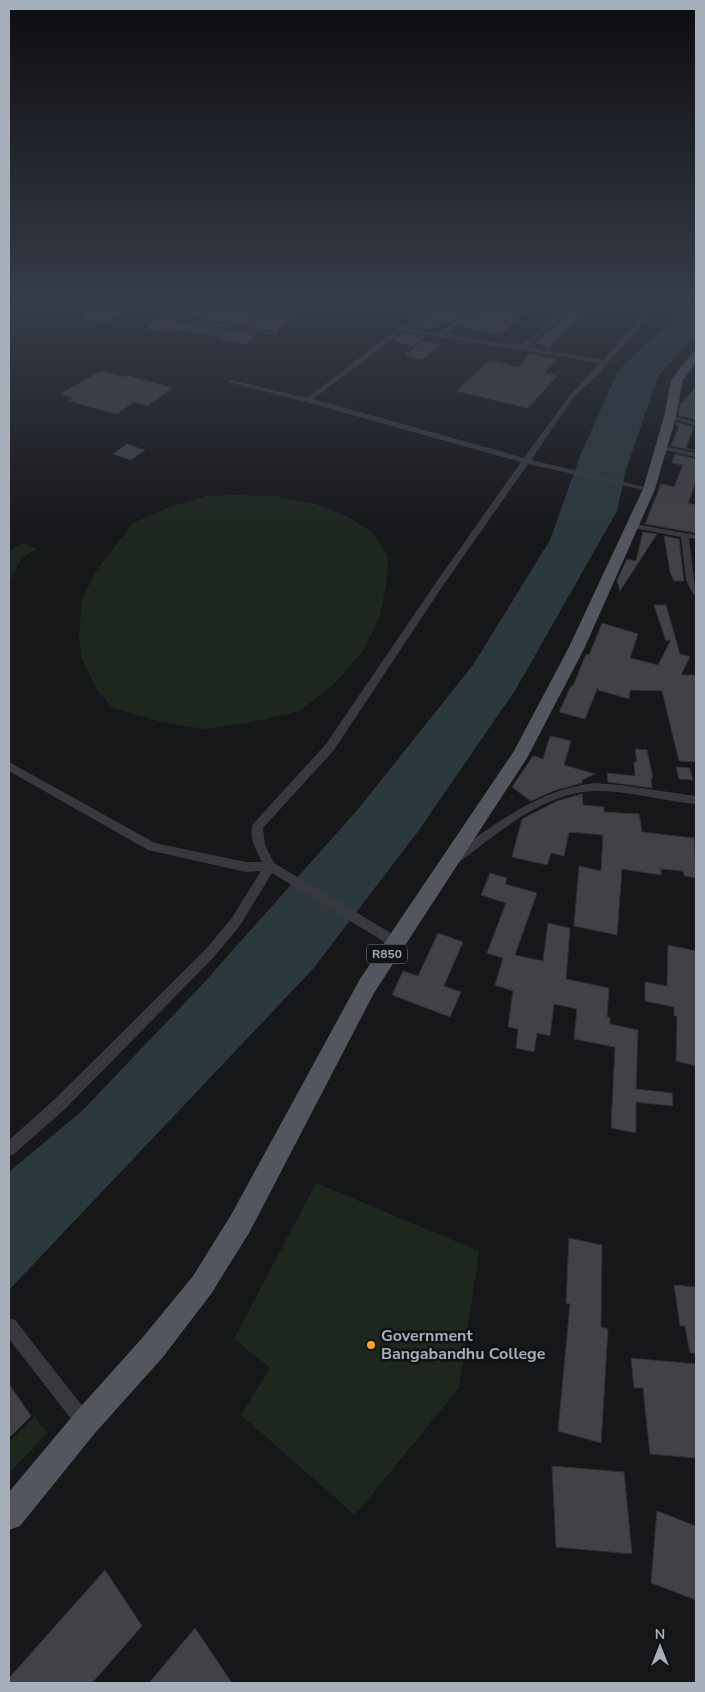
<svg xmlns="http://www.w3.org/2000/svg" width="705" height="1692" font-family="'Nunito Sans',sans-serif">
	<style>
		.green { fill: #1e271e }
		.water { fill: #2b383e }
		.building { fill: #404246; stroke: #303135 }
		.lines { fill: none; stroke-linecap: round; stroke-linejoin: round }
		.minor { fill: #37393e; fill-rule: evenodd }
		.primary { fill: #53565e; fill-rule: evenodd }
		.poi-dot { fill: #ffa228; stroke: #111214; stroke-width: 2 }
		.labels { text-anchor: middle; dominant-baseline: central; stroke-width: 5; stroke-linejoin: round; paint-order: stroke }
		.shield { fill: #111214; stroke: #7a8088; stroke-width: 1 }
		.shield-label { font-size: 12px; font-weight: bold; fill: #a7afba }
		.near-poi-label { font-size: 16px; font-weight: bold; fill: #a7afba; stroke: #111214; text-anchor: start }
	</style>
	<rect width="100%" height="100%" fill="#161719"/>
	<path class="green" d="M234 495 274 496 316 504 346 516 371 531 388 556 386 586 379 619 364 650 336 682 300 711 247 723 204 729 162 722 113 708 98 691 82 659 79 637 82 600 95 572 133 523 167 508 206 496Z
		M22 543 37 549 22 558 9 582V551Z
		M316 1183 479 1251 459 1388 355 1515 241 1415 270 1368 234 1339Z
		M35 1416 47 1433 9 1473V1438L11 1440Z"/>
	<path class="water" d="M696 304V335L658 376 626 470 617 511 516 689 419 830 313 969 9 1290V1172L83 1110 200 987 359 808 473 665 550 540 580 456 618 371 678 314Z"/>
	<path class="building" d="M443 301H479L449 323 444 322 433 330 411 326Z
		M491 301H511L532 306 500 335 459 326Z
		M183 302 190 303 291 321 285 323 277 332 173 314Z
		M95 304 123 307 108 322 80 319Z
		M573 310 585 313 549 347 535 343Z
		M161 315 163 319 256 334 247 344 220 340 223 337 177 330 174 333 146 329Z
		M403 333 425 337 413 346 393 341Z
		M423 341 439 345 422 360 405 355Z
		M530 354 556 359 545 373 557 376 528 408 457 391 489 360 519 367Z
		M101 371 124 377 126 375 172 388 147 406 134 402 117 414 69 401 73 398 60 394Z
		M696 387V420L678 415 680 405Z
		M676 422 694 427 686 448 696 451 671 446 679 426 676 425Z
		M127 444 141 449 145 450 131 460 113 454Z
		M675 454 696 459V481L688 503 696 505V533L645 524 661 484 674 487 683 465 672 463Z
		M643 532 657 534 620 591 617 580 627 559 636 561Z
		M664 536 679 539 684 581H674L670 572Z
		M654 605H666L680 654 690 657 681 675H696V762L679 761 662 691 630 690 629 699 598 690V687L585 719 559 712 571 686H573L586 654 589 655 602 623 638 634 630 658 658 665 671 640 666 641Z
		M550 736 571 741 564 765 595 774 582 780V783L553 791 531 801 512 787 533 756 543 759Z
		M635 749 647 750 653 779 651 778 652 788 608 782 607 773 635 776 634 762H637Z
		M676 767 690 768 693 780 679 779Z
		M582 794 583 805 604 807V812L639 814 642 832 694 838 696 878 684 876 683 871 661 869V875L622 869 617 935 574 926 579 866 601 871 603 835 569 832 564 856 551 853 547 865 512 857 522 819 557 801Z
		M490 873 507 878 505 884 537 893 515 955 543 961 548 923 570 928 566 979 609 988 607 1017H610V1024L638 1030 636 1089 672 1093 673 1106 636 1102V1133L611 1128 615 1047 574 1039 577 1009 554 1004 550 1036 537 1033 534 1052 516 1048 518 1029 508 1027 513 991 495 985 503 958 487 953 506 903 481 895Z
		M438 933 463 942 444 986 461 992 450 1017 392 995 403 971 418 976Z
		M668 945 696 951V1066L676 1061 677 1016H674V1007L645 1001V982L667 986Z
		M569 1238 602 1245 601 1327 608 1329 601 1443 558 1431 570 1304 566 1303Z
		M674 1285 696 1287V1353H690L685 1326H680Z
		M631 1358 696 1364V1458L650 1454 643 1388H634Z
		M9 1384 31 1416 9 1438Z
		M552 1466 624 1472 632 1554 556 1547Z
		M657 1511 696 1526V1600L651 1583Z
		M105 1570 142 1626 92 1683H9V1678Z
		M195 1628 232 1683H149Z"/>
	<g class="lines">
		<path class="minor" d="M176 301H182L169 315 280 334 277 336 163 317V315Z
			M190 301H204L302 319 299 321Z
			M434 301H441L407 327 439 333 482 301H489L445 334 520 346 574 301H581L527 347 603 360 656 301H662L597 375 574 397 531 460 653 489 649 491 528 464 442 587 334 750 263 828 265 845 274 863 399 938 401 942 399 946 395 947 391 946 272 873 239 927 213 958 66 1108 14 1154 9 1156V1140L56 1098 205 950 231 919 261 871 246 872 148 850 9 771V762L155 843 246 862H262C256 850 248 837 253 824L326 744 435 584 521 462 306 402 228 382 231 380 307 398 397 329V327L401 326ZM403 331 600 363 570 395 524 458 313 399Z
			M690 301 696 302 689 307H685V305Z
			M670 415 696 422V426L668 418V416Z
			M659 445 696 453V457L659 449Z
			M629 523 696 535V539L689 538 696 595 693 594 686 580 681 537 629 527Z
			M594 783 620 785 696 796V804C662 801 628 790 594 791 542 793 497 834 458 863H450L448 860 450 857C494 824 538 790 594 783Z
			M9 1318 15 1320 91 1417 93 1423 91 1429 85 1431 79 1429 9 1339Z"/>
		<path class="primary" d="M696 352V362L683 380 676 417 655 489 585 647 527 758 374 993 249 1233 211 1294 163 1357 95 1433 20 1526 9 1530V1492L75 1413 143 1337 193 1276 231 1215 360 979 514 751 569 647 643 489 664 417 671 380 692 353Z"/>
	</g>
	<linearGradient id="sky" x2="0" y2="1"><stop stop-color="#0c0d0e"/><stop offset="0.56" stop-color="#363c49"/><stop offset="1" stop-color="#363c49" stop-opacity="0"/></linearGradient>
	<rect width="705" height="538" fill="url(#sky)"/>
	<circle class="poi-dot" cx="371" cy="1345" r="5"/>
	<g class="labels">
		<rect class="shield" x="367" y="944.5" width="40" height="19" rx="4"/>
		<g class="shield-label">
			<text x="387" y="954">R850</text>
		</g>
		<g class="near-poi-label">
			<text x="381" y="1336">Government<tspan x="381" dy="18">Bangabandhu College</tspan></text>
		</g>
	</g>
	<rect width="705" height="1692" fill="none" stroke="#a7afba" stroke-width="20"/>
	<g transform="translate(660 1647)" stroke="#111214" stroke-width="4" paint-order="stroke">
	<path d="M0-4L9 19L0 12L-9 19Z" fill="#a7afba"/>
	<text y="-8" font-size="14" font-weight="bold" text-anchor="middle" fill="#a7afba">N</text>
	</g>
</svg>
